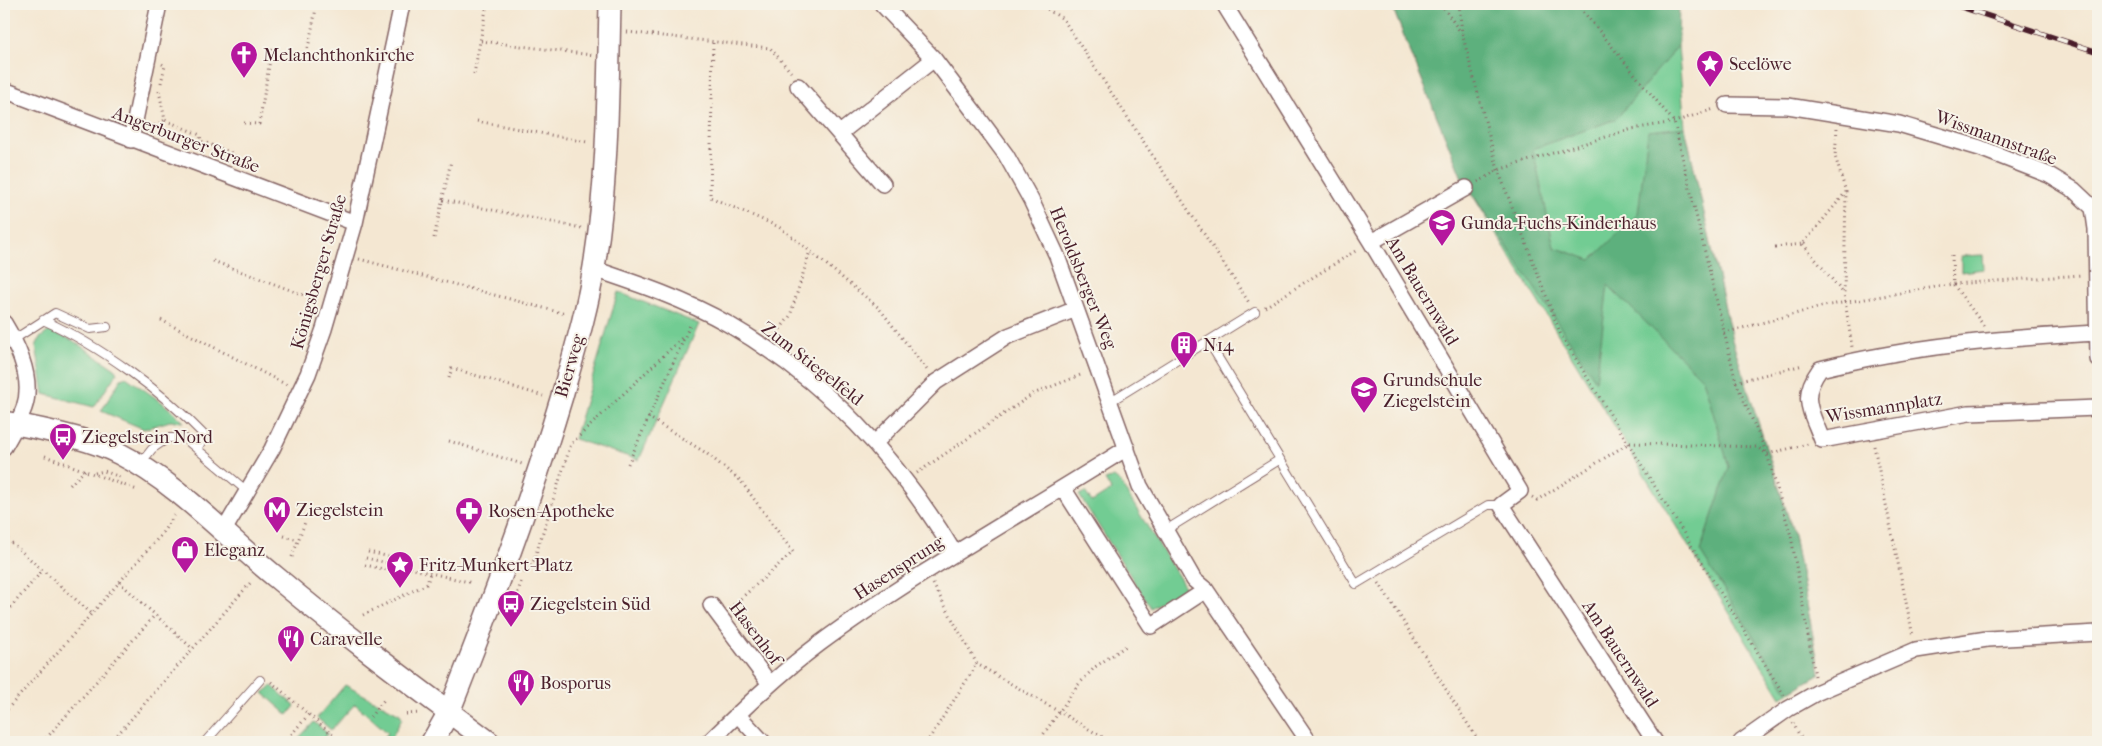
<svg xmlns="http://www.w3.org/2000/svg" width="2102" height="746" font-family="'IM FELL French Canon',serif">
	<style>
		.green { fill: #72cc93; stroke: #5e765f }
		.forest { fill: #5db07d; stroke: #546854 }
		.lines { fill: none; stroke-linecap: round; stroke-linejoin: round }
		.lane-casing { stroke: #866565; stroke-width: 10 }
		.street-casing { stroke: #866565; stroke-width: 18 }
		.secondary-casing { stroke: #866565; stroke-width: 24 }
		.path { stroke: #866565; stroke-width: 3; stroke-dasharray: 1 4; stroke-linecap: butt }
		.lane { stroke: #fff; stroke-width: 8 }
		.street { stroke: #fff; stroke-width: 15 }
		.secondary { stroke: #fff; stroke-width: 21 }
		.rail-casing { stroke: #4a1f2b; stroke-width: 5.5 }
		.rail { stroke: #f7f3e8; stroke-width: 4; stroke-dasharray: 11; stroke-linecap: butt }
		.labels { text-anchor: middle; dominant-baseline: central; stroke-width: 4; stroke-linejoin: round; paint-order: stroke }
		.poi-label { font-size: 18px; fill: #4a1f2b; stroke: #f7f3e8; text-anchor: start }
		.street-label { font-size: 18px; fill: #4a1f2b; stroke: #f7f3e8 }
	</style>
	<rect width="100%" height="100%" fill="#f7f3e8"/>
	<filter id="ink" filterUnits="userSpaceOnUse"><feTurbulence type="fractalNoise" baseFrequency=".02" numOctaves="2"/><feDisplacementMap in="SourceGraphic" scale="10" xChannelSelector="R" yChannelSelector="G"/><feConvolveMatrix kernelMatrix="1 2 1 2 8 2 1 2 1" color-interpolation-filters="sRGB"/></filter>
	<filter id="wash" filterUnits="userSpaceOnUse"><feTurbulence type="fractalNoise" baseFrequency=".0096" numOctaves="4" result="noise"/><feDisplacementMap in="SourceGraphic" scale="20" xChannelSelector="R" yChannelSelector="G"/><feGaussianBlur stdDeviation="1.12" result="paint"/><feColorMatrix in="noise" values="0 0 0 0 0 0 0 0 0 0 0 0 0 0 0 0 0 1.4 0 .05"/><feComposite in="paint" operator="in"/></filter>
	<g filter="url(#wash)">
		<rect width="100%" height="100%" fill="#f4e7d2"/>
		<path class="green" d="M1391 4H1659L1678 46 1685 127 1732 340 1794 535 1820 674 1781 697 1462 178Z
			M1983 255 1984 269 1961 272V256Z
			M618 292 699 324 639 460 574 439Z
			M49 331 72 340 115 369 117 373 94 407 44 394 36 346 40 338Z
			M126 377 163 403 184 422 170 421 144 429 101 411 121 379Z
			M1114 477 1120 482 1185 587 1151 608 1079 495 1085 492 1092 502 1111 490 1105 480Z
			M345 685 400 714 402 719 389 742H380L388 733 355 704 331 730 317 718Z
			M272 686 295 706 288 715 263 693Z
			M314 722 328 734 320 742H295Z"/>
		<path class="forest" d="M1391 4H1679L1678 46 1616 119 1533 149 1554 247 1591 260 1638 214 1648 131 1685 127 1732 340 1794 535 1820 674 1788 693 1700 551 1729 467 1703 379 1608 285 1596 381 1462 178Z"/>
	</g>
	<g filter="url(#ink)">
		<g class="lines">
			<defs>
				<path id="lane" d="M43 320C99 345 163 392 205 436L197 449
					M13 340 55 313 90 329 107 327
					M1208 341 1356 584 1488 505H1501
					M1111 401 1255 312
					M141 463 152 449 168 438H184L248 492
					M1166 530 1279 460
					M205 742 260 680"/>
				<path id="street" d="M882 4 934 59 975 113 1006 155 1031 200 1057 256 1140 486 1194 580 1206 590 1309 742
					M1224 4 1371 242 1520 491 1501 505 1655 742
					M798 86 883 184
					M4 90 355 223
					M1727 105 1788 106 1899 124 1980 148 2049 175 2074 190 2093 208 2096 229 2098 359
					M840 133 934 59
					M131 140 159 4
					M1371 242 1466 188
					M594 269C639 284 686 300 728 324 826 381 897 457 955 554
					M4 323C18 346 34 380 24 408 19 422 11 434 4 447
					M2098 333C2004 338 1911 346 1820 369 1799 398 1811 410 1822 440L1969 413 2098 408
					M876 442 936 382 1008 336 1076 309
					M1063 488 1151 626 1206 590
					M223 532 272 449 308 374 324 329 355 223 402 4
					M711 605 770 684
					M737 714 763 742
					M709 742C744 708 779 674 819 644 917 572 1024 513 1127 448
					M1741 742 1788 709 1818 692 1916 650 1987 639 2098 633"/>
				<path id="secondary" d="M4 422C38 428 90 438 120 454 179 484 226 537 277 578 346 636 417 688 489 742
					M432 742 449 712C490 608 530 503 562 396 574 353 587 311 594 267 608 181 608 91 610 4"/>
			</defs>
			<use href="#lane" class="lane-casing"/>
			<use href="#street" class="street-casing"/>
			<use href="#secondary" class="secondary-casing"/>
			<path class="path" d="M1039 4 1063 19 1250 304
				M1441 4 1461 33
				M1459 4 1462 33 1498 170 1561 335 1784 695
				M1577 4 1674 122 1736 382 1767 454 1791 536 1815 676
				M627 32 770 48 791 72
				M481 41 592 55
				M713 43 710 197 779 227 810 251 879 308 927 370
				M308 48 317 4
				M474 74 487 4
				M161 83 165 66 162 64
				M159 91 165 120 200 135 201 141 230 152 239 161
				M477 121 587 142
				M244 123 259 124 272 48
				M150 128 165 120
				M1837 128 1835 156 1846 192 1844 294 1852 347
				M1478 182 1498 170 1553 153 1632 129 1674 122 1714 109
				M443 200 581 228
				M434 238 451 161
				M1803 244 1844 294
				M1775 247 1803 244 1846 192
				M1952 255 1953 284 1984 326
				M359 259 566 314
				M213 261 317 300
				M1265 307 1357 250
				M161 320 287 385
				M1724 333 1824 306 1953 284 2082 275
				M774 337 790 316 810 251
				M449 378 452 368 543 396
				M1736 382 1803 365
				M648 417 706 453 740 480 793 552 730 608
				M449 441 522 464
				M1874 446 1913 636
				M45 456 137 490
				M628 464 691 323
				M95 473 104 471 120 477
				M917 473 1033 394 1083 374
				M70 485 85 470
				M1532 497 1537 500 1629 443 1757 447 1767 454 1808 444
				M4 536 91 613
				M284 536 298 540
				M368 552 409 561
				M292 557 305 522
				M366 558 473 583
				M365 565 406 574
				M524 573 534 560 571 444 684 336
				M119 582 193 649
				M1379 583 1479 742
				M933 584 977 664 1111 742
				M515 602 522 579
				M4 615 42 571
				M363 615 427 584 430 573
				M271 682 341 742
				M4 713 160 536 176 513
				M406 714 420 713
				M370 717 384 700
				M1793 723 1803 742
				M929 739 977 664
				M43 742 155 615
				M111 742 252 581
				M285 742 309 714
				M1038 742 1078 685 1095 667 1126 646"/>
			<use href="#lane" class="lane"/>
			<use href="#street" class="street"/>
			<use href="#secondary" class="secondary"/>
			<defs>
				<path id="rail" d="M1952 4 2098 52"/>
			</defs>
			<use href="#rail" class="rail-casing"/>
			<use href="#rail" class="rail"/>
		</g>
	</g>
	<defs>
		<symbol id="church-pin" viewBox="-11 -11 22 30"><path d="M0 17L-7.5 6A9.5 9.5 0 1 1 7.5 6Z" fill="#b5179e" stroke="#f7f3e8"/><path d="M-1.2-6h2.4v3.5h3.3v2.4h-3.3V6h-2.4V-.1h-3.3v-2.4h3.3Z" fill="#fff"/></symbol>
		<symbol id="sight-pin" viewBox="-11 -11 22 30"><path d="M0 17L-7.5 6A9.5 9.5 0 1 1 7.5 6Z" fill="#b5179e" stroke="#f7f3e8"/><path d="M0-6L1.8-2.2L6-1.7L2.9 1.2L3.7 5.4L0 3.3L-3.7 5.4L-2.9 1.2L-6-1.7L-1.8-2.2Z" fill="#fff"/></symbol>
		<symbol id="school-pin" viewBox="-11 -11 22 30"><path d="M0 17L-7.5 6A9.5 9.5 0 1 1 7.5 6Z" fill="#b5179e" stroke="#f7f3e8"/><path d="M0-5L7-2L0 1L-7-2ZM-4 1L0 2.5L4 1V4Q0 6-4 4Z" fill="#fff"/></symbol>
		<symbol id="building-pin" viewBox="-11 -11 22 30"><path d="M0 17L-7.5 6A9.5 9.5 0 1 1 7.5 6Z" fill="#b5179e" stroke="#f7f3e8"/><path d="M-4-6H4V6H1V3H-1V6H-4ZM-2.5-4.3h1.7v1.8h-1.7ZM.8-4.3h1.7v1.8H.8ZM-2.5-1h1.7V.8h-1.7ZM.8-1h1.7V.8H.8Z" fill="#fff"/></symbol>
		<symbol id="bus-pin" viewBox="-11 -11 22 30"><path d="M0 17L-7.5 6A9.5 9.5 0 1 1 7.5 6Z" fill="#b5179e" stroke="#f7f3e8"/><path d="M-5-6H5V4H4V6H2V4H-2V6H-4V4H-5ZM-3.5-4V0h7V-4ZM-3.5 1.2v1.5H-2V1.2ZM2 1.2v1.5H3.5V1.2Z" fill="#fff"/></symbol>
		<symbol id="metro-pin" viewBox="-11 -11 22 30"><path d="M0 17L-7.5 6A9.5 9.5 0 1 1 7.5 6Z" fill="#b5179e" stroke="#f7f3e8"/><path d="M-5.5 5V-5H-3L0 0L3-5H5.5V5H3V-.5L0 4L-3-.5V5Z" fill="#fff"/></symbol>
		<symbol id="pharmacy-pin" viewBox="-11 -11 22 30"><path d="M0 17L-7.5 6A9.5 9.5 0 1 1 7.5 6Z" fill="#b5179e" stroke="#f7f3e8"/><path d="M-2-6h4v4h4v4h-4v4h-4v-4h-4v-4h4Z" fill="#fff"/></symbol>
		<symbol id="shop-pin" viewBox="-11 -11 22 30"><path d="M0 17L-7.5 6A9.5 9.5 0 1 1 7.5 6Z" fill="#b5179e" stroke="#f7f3e8"/><path d="M-5-2.5h2.3a2.7 3.5 0 0 1 5.4 0H5L5.5 6h-11ZM-1.5-2.5h3a1.5 2.3 0 0 0-3 0Z" fill="#fff"/></symbol>
		<symbol id="restaurant-pin" viewBox="-11 -11 22 30"><path d="M0 17L-7.5 6A9.5 9.5 0 1 1 7.5 6Z" fill="#b5179e" stroke="#f7f3e8"/><path d="M-5-6h1v4h1v-4h1v4h1v-4h1v5L-1.5 .5V6h-2V.5L-5-1ZM5-6V6H3V1.5H1.5Q1.5-4 5-6Z" fill="#fff"/></symbol>
	</defs>
	<g fill-rule="evenodd">
		<use href="#church-pin" x="228" y="39" width="32" height="43"/>
		<use href="#sight-pin" x="1694" y="48" width="32" height="43"/>
		<use href="#school-pin" x="1426" y="207" width="32" height="43"/>
		<use href="#building-pin" x="1168" y="329" width="32" height="43"/>
		<use href="#school-pin" x="1348" y="374" width="32" height="43"/>
		<use href="#bus-pin" x="47" y="421" width="32" height="43"/>
		<use href="#metro-pin" x="261" y="494" width="32" height="43"/>
		<use href="#pharmacy-pin" x="453" y="495" width="32" height="43"/>
		<use href="#shop-pin" x="169" y="534" width="32" height="43"/>
		<use href="#sight-pin" x="384" y="549" width="32" height="43"/>
		<use href="#bus-pin" x="495" y="588" width="32" height="43"/>
		<use href="#restaurant-pin" x="275" y="623" width="32" height="43"/>
		<use href="#restaurant-pin" x="505" y="667" width="32" height="43"/>
	</g>
	<g class="labels">
		<g class="poi-label">
			<text x="263" y="55">Melanchthonkirche</text>
			<text x="1729" y="64">Seelöwe</text>
			<text x="1461" y="223">Gunda-Fuchs-Kinderhaus</text>
			<text x="1203" y="345">N14</text>
			<text x="1383" y="380">Grundschule<tspan x="1383" dy="21">Ziegelstein</tspan></text>
			<text x="82" y="437">Ziegelstein Nord</text>
			<text x="296" y="510">Ziegelstein</text>
			<text x="488" y="511">Rosen-Apotheke</text>
			<text x="204" y="550">Eleganz</text>
			<text x="419" y="565">Fritz-Munkert-Platz</text>
			<text x="530" y="604">Ziegelstein Süd</text>
			<text x="310" y="639">Caravelle</text>
			<text x="540" y="683">Bosporus</text>
		</g>
		<g class="street-label">
			<text transform="translate(1996 138) rotate(20)">Wissmannstraße</text>
			<text transform="translate(186 140) rotate(21)">Angerburger Straße</text>
			<text transform="translate(319 272) rotate(-74)">Königsberger Straße</text>
			<text transform="translate(1083 278) rotate(68)">Heroldsberger Weg</text>
			<text transform="translate(1422 291) rotate(59)">Am Bauernwald</text>
			<text transform="translate(812 364) rotate(38)">Zum Stiegelfeld</text>
			<text transform="translate(570 366) rotate(-74)">Bierweg</text>
			<text transform="translate(1884 408) rotate(-9)">Wissmannplatz</text>
			<text transform="translate(899 568) rotate(-33)">Hasensprung</text>
			<text transform="translate(755 633) rotate(53)">Hasenhof</text>
			<text transform="translate(1620 654) rotate(57)">Am Bauernwald</text>
		</g>
	</g>
	<rect width="2102" height="746" fill="none" stroke="#f7f3e8" stroke-width="20"/>
</svg>
